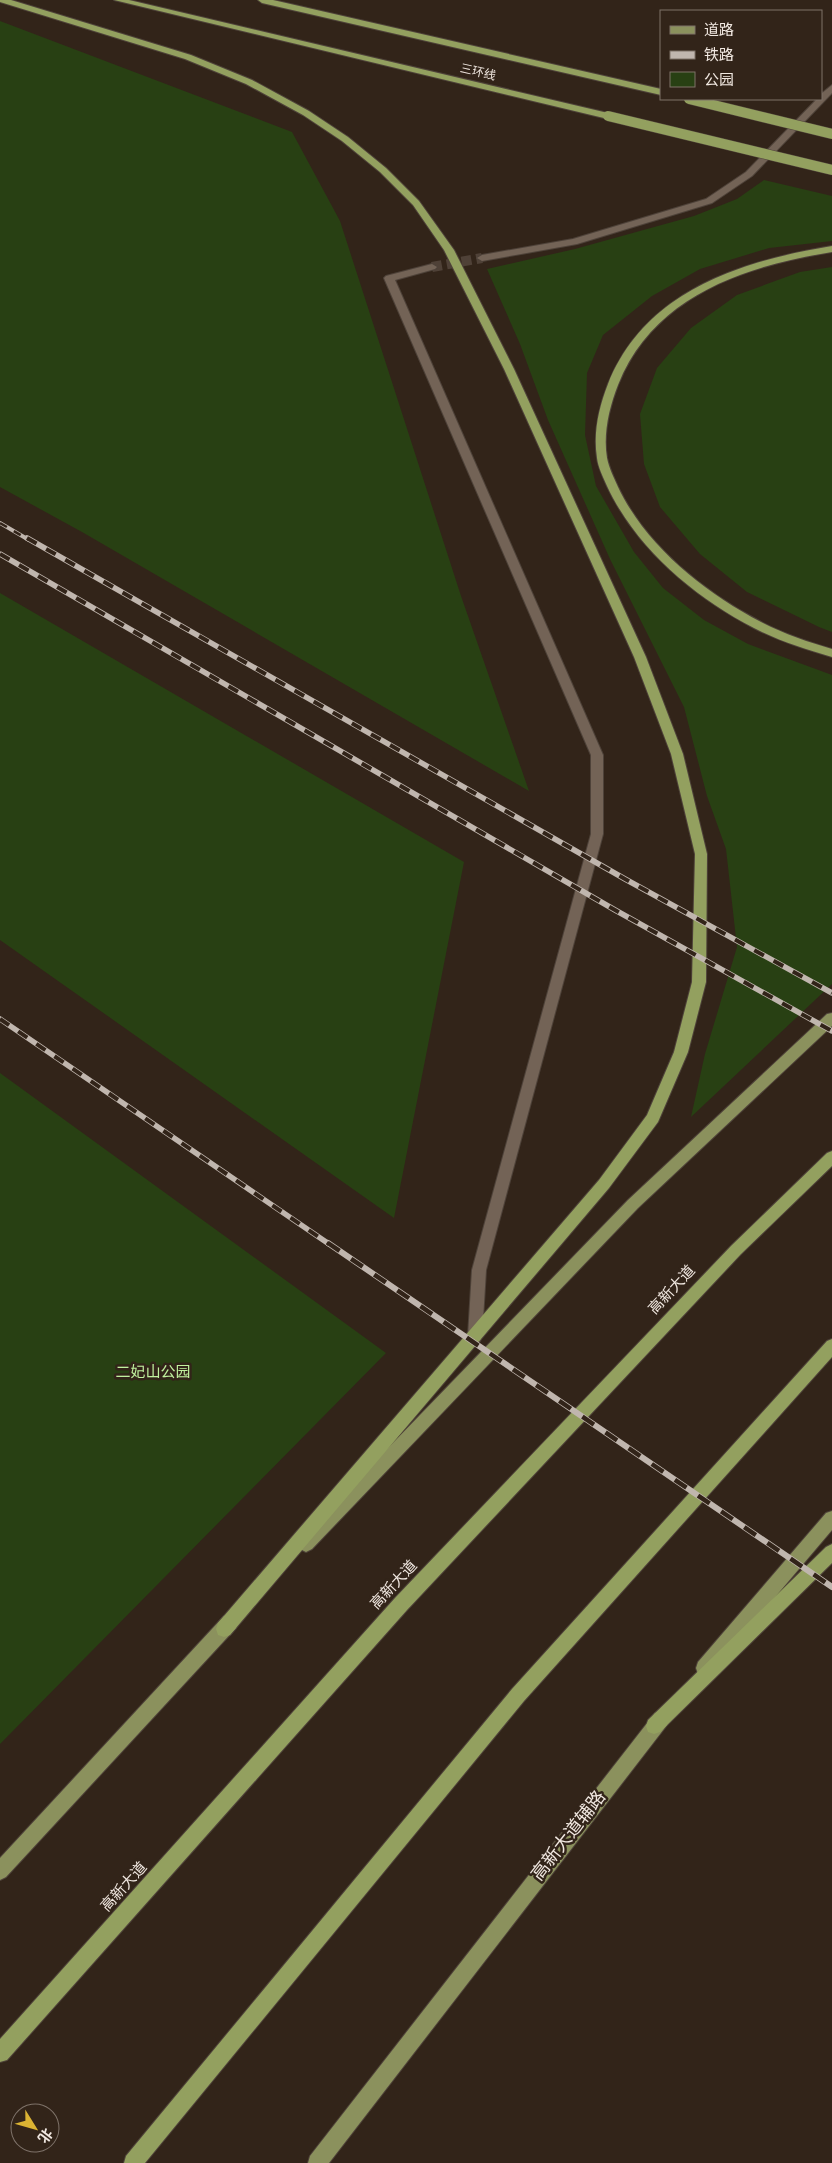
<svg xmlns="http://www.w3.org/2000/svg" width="832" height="2163" font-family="'Alegreya Sans','Noto Sans SC',sans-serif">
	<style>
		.green { fill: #284013 }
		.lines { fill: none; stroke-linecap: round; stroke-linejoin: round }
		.minor-tunnel { stroke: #4f4137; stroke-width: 10; stroke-dasharray: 10 5; stroke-linecap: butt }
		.minor-casing { stroke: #4e4239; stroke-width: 2 }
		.primary-casing { stroke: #4e4239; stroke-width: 2 }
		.trunk-casing { stroke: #4e4239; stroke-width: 2 }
		.minor { fill: #736356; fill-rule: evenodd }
		.primary { fill: #8b915d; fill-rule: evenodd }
		.trunk { fill: #93a05f; fill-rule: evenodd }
		.rail-far2-casing { stroke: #c0b6ae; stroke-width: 4 }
		.rail-far1-casing { stroke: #c0b6ae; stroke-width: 5.5 }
		.rail-casing { stroke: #c0b6ae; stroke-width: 6 }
		.rail-far2 { stroke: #322419; stroke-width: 2.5; stroke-dasharray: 8; stroke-linecap: butt }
		.rail-far1 { stroke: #322419; stroke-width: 4; stroke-dasharray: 11; stroke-linecap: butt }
		.rail { stroke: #322419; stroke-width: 4.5; stroke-dasharray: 14; stroke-linecap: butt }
		.trunk-bridge-casing { stroke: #4e4239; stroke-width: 11; stroke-linecap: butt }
		.trunk-bridge { stroke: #93a05f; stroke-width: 10 }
		.labels { text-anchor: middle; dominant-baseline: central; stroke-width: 5; stroke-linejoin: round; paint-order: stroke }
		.far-street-label { font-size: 12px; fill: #f1e8e1; stroke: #322419 }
		.street-label { font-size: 15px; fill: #f1e8e1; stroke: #322419 }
		.park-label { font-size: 15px; fill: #c0f19e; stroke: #322419 }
		.near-street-label { font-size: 18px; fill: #f1e8e1; stroke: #322419 }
	</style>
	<rect width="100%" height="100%" fill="#322419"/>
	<path class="green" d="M0 21 292 132 340 221 461 596 529 791 82 532 0 487Z
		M764 180 832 196V241L769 248 700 269 652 296 603 335 587 373 585 435 596 486 634 552 663 588 704 620 748 644 832 675V984L691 1117 705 1054 737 947 726 849 707 796 684 707 610 559 548 420 520 344 487 269 575 249 694 216 737 199Z
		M832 267V632L819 627 747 592 700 554 660 507 644 464 640 414 657 368 691 328 737 295 800 272Z
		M0 593 464 862 394 1218 0 940Z
		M0 1073 386 1353 0 1744Z"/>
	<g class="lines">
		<path class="minor-tunnel" d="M432 267 482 258"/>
		<defs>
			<path id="minor" d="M832 85V93L752 176 712 203 577 244 482 261 477 258 482 255 573 239 706 199 746 172 817 99H821V94Z
				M432 264 437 267 435 269 395 280 603 755V834L486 1270 482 1336 480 1341 475 1343 470 1341 468 1336 472 1270 591 834V755L384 278 386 276Z"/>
			<path id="primary" d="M832 1013V1026L638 1208 312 1549 306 1552 300 1549 298 1544 300 1539 628 1200 827 1014Z
				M832 1511V1530L710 1674 704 1676 698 1674 696 1668 698 1662 826 1513Z
				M230 1614 236 1616 238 1622 236 1628 6 1877 0 1880V1858L224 1616Z
				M661 1711 667 1713 669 1719 667 1725 329 2163H308L310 2156 655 1713Z"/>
			<path id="trunk" d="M0 0H11L191 55 252 80 309 111 348 137 386 168 419 201 454 250 514 369 646 657 683 754 707 854 706 982 688 1052 658 1122 609 1188 230 1635 224 1637 218 1635 216 1629 218 1623 599 1180 647 1115 674 1052 692 982 695 854 671 754 634 657 504 369 444 250 413 205 380 172 342 141 303 115 246 84 185 59 0 2Z
				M114 0H129L608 113 613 116 608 119Z
				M258 0H273L661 89V95L262 3Z
				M832 246V252C745 266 653 296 618 385 609 408 603 434 607 458 609 468 614 478 618 487 646 546 704 592 761 622 784 634 808 642 832 649V657C805 649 779 641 754 628 694 597 636 548 607 486 603 477 598 467 597 458 593 432 599 407 608 384 645 291 741 261 832 246Z
				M832 1151V1166L741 1254 407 1610 7 2060 0 2062V2039L395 1598 731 1246 827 1153Z
				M832 1339V1357L524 1701 145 2163H124L126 2156 512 1689 827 1341Z
				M832 1544V1563L660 1732 654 1734 648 1732 646 1726 648 1720 826 1547Z"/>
		</defs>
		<use href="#minor" class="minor-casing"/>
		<use href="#primary" class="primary-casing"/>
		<use href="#trunk" class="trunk-casing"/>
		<use href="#minor" class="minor"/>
		<use href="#primary" class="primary"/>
		<use href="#trunk" class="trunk"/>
		<defs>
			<path id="rail-far2" d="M0 523 29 540"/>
			<path id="rail-far1" d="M27 538 625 879 832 993
				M0 554 615 910 832 1031
				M0 1019 329 1244"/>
			<path id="rail" d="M328 1243 832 1587"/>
		</defs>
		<use href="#rail-far2" class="rail-far2-casing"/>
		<use href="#rail-far1" class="rail-far1-casing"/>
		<use href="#rail" class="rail-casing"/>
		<use href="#rail-far2" class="rail-far2"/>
		<use href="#rail-far1" class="rail-far1"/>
		<use href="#rail" class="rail"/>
		<defs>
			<path id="trunk-bridge" d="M689 99 832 134
				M608 116 832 170"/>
		</defs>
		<use href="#trunk-bridge" class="trunk-bridge-casing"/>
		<use href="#trunk-bridge" class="trunk-bridge"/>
	</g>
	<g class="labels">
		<g class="far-street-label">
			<text transform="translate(478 72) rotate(13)">三环线</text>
		</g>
		<g class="street-label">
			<text transform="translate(672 1290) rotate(-47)">高新大道</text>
			<text transform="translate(394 1585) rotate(-47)">高新大道</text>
			<text transform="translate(124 1887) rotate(-48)">高新大道</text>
		</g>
		<g class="park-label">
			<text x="153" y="1372">二妃山公园</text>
		</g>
		<g class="near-street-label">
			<text transform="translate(569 1836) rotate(-52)">高新大道辅路</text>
		</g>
	</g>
	<rect x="660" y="10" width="162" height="90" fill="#322419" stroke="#7e7269"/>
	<rect x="670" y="26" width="25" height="8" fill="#8b915d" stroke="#7e7269"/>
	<text x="704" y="35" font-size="15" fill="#f1e8e1">道路</text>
	<rect x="670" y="51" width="25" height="8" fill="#c0b6ae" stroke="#7e7269"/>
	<text x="704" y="60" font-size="15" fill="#f1e8e1">铁路</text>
	<rect x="670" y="72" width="25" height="15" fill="#284013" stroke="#7e7269"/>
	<text x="704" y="85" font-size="15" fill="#f1e8e1">公园</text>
	<g transform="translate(35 2128) rotate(127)"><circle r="24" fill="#322419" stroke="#7e7269"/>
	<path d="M0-4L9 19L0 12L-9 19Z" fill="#dbb333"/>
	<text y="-8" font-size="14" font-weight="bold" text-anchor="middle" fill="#f1e8e1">北</text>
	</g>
</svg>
